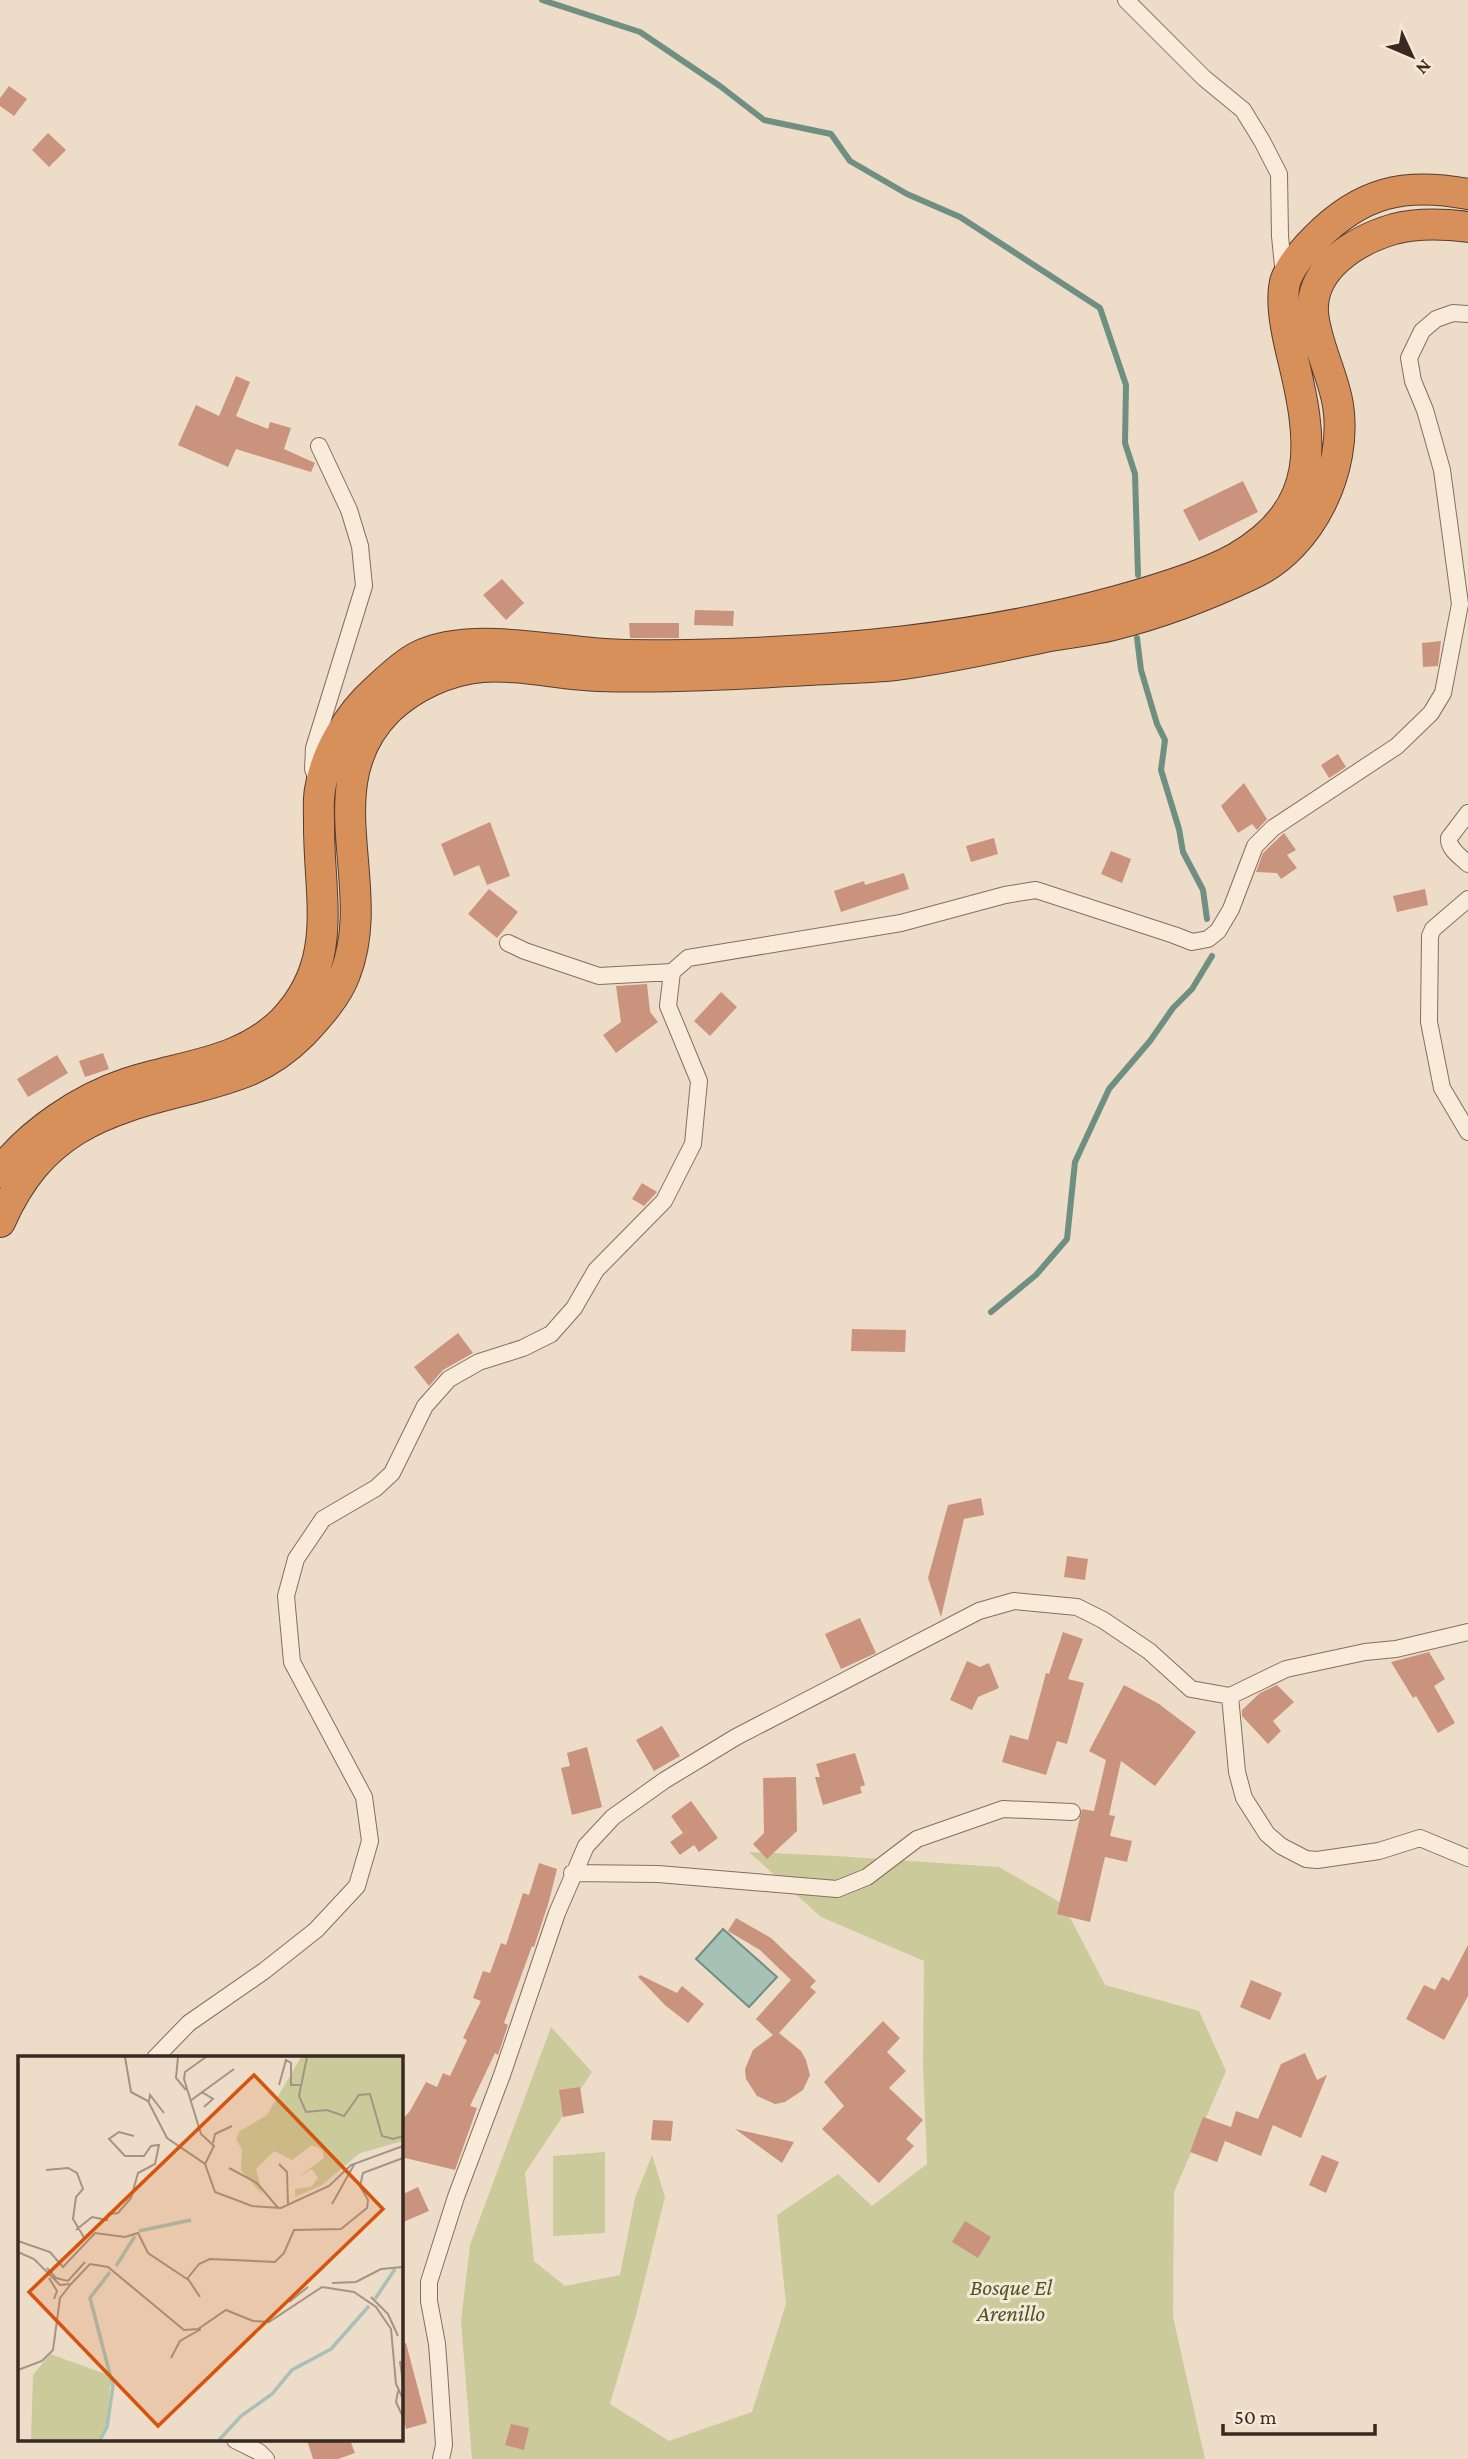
<svg xmlns="http://www.w3.org/2000/svg" width="1468" height="2459" font-family="'Crimson Pro',serif">
	<style>
		.green { fill: #cbca9b }
		.water { fill: #a8c1b6; stroke: #6f8f83; stroke-width: 2 }
		.lines { fill: none; stroke-linecap: round; stroke-linejoin: round }
		.stream { stroke: #6f8f83; stroke-width: 6 }
		.building { fill: #ca937e }
		.street-casing { stroke: #886e5d; stroke-width: 18 }
		.highway-casing { stroke: #563d31; stroke-width: 32 }
		.street { stroke: #f8ebda; stroke-width: 16 }
		.highway { stroke: #d8905b; stroke-width: 30 }
		.labels { text-anchor: middle; dominant-baseline: central; stroke-width: 6; stroke-linejoin: round; paint-order: stroke }
		.park-label { font-size: 23px; font-style: italic; fill: #4f5427; stroke: #f5e8d6 }
		.inset-river { fill: none; stroke: #a8c1b6; stroke-width: 3.5 }
		.inset-road { fill: none; stroke: #a59484; stroke-width: 2 }
		.view { fill: #d6540e; fill-opacity: 0.15; stroke: #d6540e; stroke-width: 3.5 }
		.inset-edge { fill: none; stroke: #392920; stroke-width: 3.5 }
	</style>
	<rect width="100%" height="100%" fill="#eddcc7"/>
	<path class="green" d="M749 1852 836 1856 999 1867 1063 1904 1105 1985 1199 2011 1226 2071 1174 2192 1173 2317 1205 2459H472L461 2321 470 2245 551 2027 592 2072 525 2173 534 2261 565 2286 620 2275 635 2198 652 2155 665 2197 636 2315 610 2404 669 2441 752 2412 786 2304 777 2215 838 2174 872 2206 927 2164 923 2065 924 1961 821 1917Z
		M605 2152V2233L553 2236V2156Z"/>
	<path class="water" d="M723 1929 777 1977 749 2007 696 1959Z"/>
	<g class="lines">
		<path class="stream" d="M542 0 640 32 720 86 764 120 831 134 850 161 907 194 960 217 1100 308 1126 385 1125 443 1135 474 1138 575
			M1137 638 1141 670 1157 724 1165 740 1161 770 1179 829 1183 852 1203 890 1207 919
			M991 1312 1036 1275 1067 1239 1075 1162 1109 1089 1150 1041 1173 1008 1192 989 1212 956"/>
	</g>
	<path class="building" d="M9 86 27 99 14 116 0 106V98Z
		M48 133 66 150 49 167 32 150Z
		M236 376 250 382 236 416 268 429 270 422 291 428 284 449 315 463 311 472 236 449 228 467 178 445 196 405 219 416Z
		M1243 481 1258 512 1199 541 1183 510Z
		M502 579 524 603 506 620 483 595Z
		M695 610 734 611 733 626 694 625Z
		M629 623H679V638H630Z
		M1441 641 1438 666 1423 667 1422 643Z
		M1338 754 1346 767 1329 778 1321 765Z
		M1244 783 1267 819 1257 830 1252 824 1238 833 1221 806Z
		M490 822 510 876 487 885 479 865 454 876 441 844Z
		M1284 833 1296 850 1287 855 1297 868 1281 879 1277 873 1256 872 1263 853Z
		M994 838 998 854 971 862 966 846Z
		M1111 851 1131 859 1122 883 1101 874Z
		M904 873 909 889 841 912 834 891 864 881 865 885Z
		M489 889 518 912 497 938 468 914Z
		M1425 889 1428 905 1397 912 1393 896Z
		M647 984 650 1012 658 1022 616 1053 603 1035 621 1022 616 986Z
		M721 992 737 1007 710 1036 694 1021Z
		M103 1053 109 1069 85 1077 79 1061Z
		M57 1055 68 1073 28 1097 17 1079Z
		M642 1183 657 1192 644 1206 632 1199Z
		M852 1329 906 1330 905 1352 851 1351Z
		M458 1333 473 1353 443 1370 429 1386 414 1367Z
		M981 1498 984 1515 964 1519 941 1617 928 1578 948 1505Z
		M1067 1556 1088 1559 1085 1580 1064 1577Z
		M860 1618 876 1653 841 1669 825 1634Z
		M1063 1632 1083 1639 1068 1679 1084 1683 1067 1744 1057 1741 1046 1775 1002 1762 1010 1735 1028 1740 1046 1673 1049 1674Z
		M1429 1652 1445 1679 1434 1686 1455 1723 1438 1733 1416 1696 1413 1698 1391 1662Z
		M967 1661 980 1667 989 1663 999 1688 978 1697 972 1710 950 1700Z
		M1124 1685 1159 1704 1196 1732 1155 1786 1121 1761 1109 1815 1115 1816 1110 1836 1132 1841 1127 1862 1105 1857 1090 1922 1057 1914 1082 1809 1094 1811 1106 1760 1089 1751Z
		M1277 1685 1294 1702 1273 1721 1281 1731 1268 1744 1242 1716V1710L1260 1693Z
		M662 1726 680 1756 654 1771 636 1740Z
		M587 1747 602 1807 572 1815 561 1768 570 1766 567 1753Z
		M855 1753 865 1785 860 1787 862 1793 823 1805 815 1777H820L816 1764Z
		M796 1777 797 1831 767 1859 753 1844 764 1833 763 1778Z
		M691 1801 718 1838 699 1852 694 1845 680 1855 670 1842 683 1833 671 1816Z
		M539 1863 557 1869 549 1901 534 1947 532 1946 504 2023 508 2025 498 2055 495 2053 470 2106 477 2108 455 2170 401 2157V2121L410 2111 426 2082 437 2087 443 2073 450 2076 467 2040 463 2038 481 2001 473 1998 483 1971 490 1973 501 1943 506 1945 523 1893 529 1895Z
		M736 1918 771 1938 816 1981 810 1987 816 1992 779 2033 801 2051 806 2060 810 2075 803 2090 785 2102 775 2104 757 2096 746 2079 745 2069 753 2050 773 2035 756 2019 791 1980 760 1950 728 1931Z
		M1468 1945V1996L1444 2040 1406 2019 1424 1985 1435 1990 1442 1977 1449 1981Z
		M640 1975 677 1993 682 1986 704 2004 688 2023 666 2006 638 1977Z
		M1251 1980 1282 1993 1270 2020 1240 2007Z
		M883 2021 900 2038 887 2052 906 2071 889 2088 923 2120 906 2139 914 2146 879 2183 822 2129 844 2106 824 2082Z
		M1305 2053 1317 2080 1327 2075 1301 2138 1273 2125 1261 2156 1225 2141 1217 2162 1190 2152 1203 2117 1231 2127 1236 2111 1258 2119 1281 2064Z
		M580 2087 584 2113 563 2117 559 2090Z
		M653 2120 673 2121 671 2141 651 2140Z
		M735 2129 794 2142 782 2163Z
		M1322 2155 1339 2162 1326 2193 1309 2185Z
		M418 2187 429 2211 401 2223V2195Z
		M965 2221 991 2237 978 2258 952 2242Z
		M406 2343 427 2423 406 2429 401 2409V2344Z
		M511 2424 529 2428 524 2450 505 2445Z
		M307 2440H350L355 2453 338 2459H313Z"/>
	<g class="lines">
		<defs>
			<path id="street" d="M1126 0 1204 78 1243 110 1262 141 1279 174 1280 236 1284 276
				M316 777 313 769 314 748 364 586 360 546 349 510 319 446
				M1468 813 1449 838C1448 849 1461 857 1468 864
				M1468 899 1433 929 1430 936 1429 1022 1442 1088 1468 1132
				M508 943 525 951 599 976 672 972
				M1230 1696 1237 1772 1244 1798 1267 1834 1281 1846 1306 1859 1317 1860 1379 1851 1420 1838 1468 1858
				M572 1873 658 1874 837 1889 867 1877 917 1839 1003 1809 1072 1812
				M155 2058 189 2023 264 1971 316 1930 357 1886 370 1841 364 1797 292 1662 286 1596 296 1559 323 1519 376 1488 392 1473 425 1406 449 1379 479 1362 523 1348 551 1334 574 1308 596 1270 664 1201 693 1144 699 1081 668 1006 672 972 688 958 901 923 1005 895 1036 890 1174 935 1192 942 1208 939 1218 931 1231 909 1255 846 1273 828 1397 746 1431 713 1443 693 1460 604 1442 470 1425 410 1413 381 1409 358 1422 331 1436 319 1453 313 1468 314
				M235 2440 259 2452 266 2459
				M441 2459 444 2445 439 2370 437 2344 429 2301V2282L456 2197 502 2075 557 1913 586 1846 613 1817 665 1780 736 1737 979 1611 1014 1601 1077 1607 1103 1620 1149 1651 1191 1689 1230 1696 1286 1669 1365 1652 1396 1649 1468 1632"/>
			<path id="highway" d="M0 1172C31 1132 80 1099 128 1083 182 1065 240 1064 283 1021 341 961 318 896 319 821 319 811 318 800 320 790 325 754 349 714 376 690 388 679 402 665 417 657 467 631 551 651 605 654 633 656 661 655 689 655 832 652 979 639 1117 601 1153 591 1204 576 1236 558 1323 507 1313 441 1292 355 1287 334 1280 303 1285 282 1290 266 1303 251 1315 239 1361 192 1404 182 1468 194
				M0 1222C40 1131 100 1111 190 1089 235 1077 267 1069 302 1034 318 1017 337 996 345 974 380 886 312 786 388 710 413 686 448 670 482 667 518 664 562 675 598 676 669 678 739 674 810 670 838 668 867 668 895 665 944 659 992 648 1040 638 1064 633 1090 631 1113 625 1161 613 1208 595 1252 574 1311 547 1348 469 1338 405 1333 374 1316 345 1313 313 1310 268 1356 240 1394 229 1417 223 1445 224 1468 227"/>
		</defs>
		<use href="#street" class="street-casing"/>
		<use href="#highway" class="highway-casing"/>
		<use href="#street" class="street"/>
		<use href="#highway" class="highway"/>
	</g>
	<g class="labels">
		<g class="park-label">
			<text x="1011" y="2287">Bosque El<tspan x="1011" dy="26">Arenillo</tspan></text>
		</g>
	</g>
	<g transform="translate(18 2056)">
		<rect width="385" height="385" fill="#eddcc7"/>
		<path d="M283 1H385V85L342 97 304 129 277 141V133L293 131 300 122 294 113 280 121 306 102 304 94 294 89 274 104 256 95 238 113 244 138 223 114 224 94 218 83 222 75 249 59ZM32 298 93 320 89 371 82 384H13L15 319Z" fill="#cbca9b"/>
		<path class="inset-river" d="M121 175 173 164M98 210 117 180M357 243 377 213M82 384 89 371 95 330 72 242 92 216M201 384 223 360 254 338 274 314 313 293 351 250"/>
		<path class="inset-road" d="M107 1 113 36 130 45 149 82 187 108 197 136 234 150 263 152 311 130 333 109 385 90M160 1 158 22 168 34M289 1 281 40 288 56 309 54 326 60 341 39 352 38 364 80 375 83 385 80M261 29 268 4 273 7V29H284M184 36 195 43 186 51M131 45 132 39 146 57M172 45 216 13M195 87 197 78 214 70M187 108 196 90 183 78 166 23 167 16 188 1M261 108 269 116 270 149M211 112 239 127 261 153M28 114 50 112 59 117 65 133 58 141 55 163 67 183M314 148 337 107M58 174 74 161 89 164 90 158 100 157 113 142 120 117 137 108 141 89 133 90 126 100H107L91 83 101 76 116 80M0 185 32 196 45 211 77 177 107 181 120 177 130 197 169 223 181 208 192 203 257 206 266 197 276 174 323 173 349 152 350 144 342 130 345 117 385 102M0 196 16 203 42 229 53 228 72 208 90 211 166 274 180 273 208 254 235 265 251 266 304 231 336 236 358 251 373 273 378 328 385 343M29 212 38 222 50 225 67 206M31 222 39 235 36 243M170 223 182 241M314 227 338 226 363 213 385 211M353 241 370 258 380 280M271 246 290 231M153 302 162 285 183 273M382 305 385 327M0 314 24 305 35 294 42 242 53 228M380 335 378 346 385 361"/>
		<path class="view" d="M236 19 365 153 140 370 11 236Z"/>
		<rect width="385" height="385" class="inset-edge"/>
	</g>
	<g transform="translate(1412 56) rotate(134)" stroke="#f5e8d6" stroke-width="5" paint-order="stroke">
	<path d="M0-5L12 26L0 18L-12 26Z" fill="#392920"/>
	<text y="-10" font-size="19" font-weight="bold" text-anchor="middle" fill="#392920">N</text>
	</g>
	<path d="M1223 2424v10h152v-10" fill="none" stroke="#392920" stroke-width="3.5"/>
	<text x="1234" y="2424" font-size="21" fill="#392920" stroke="#f5e8d6" stroke-width="5" paint-order="stroke">50 m</text>
</svg>
